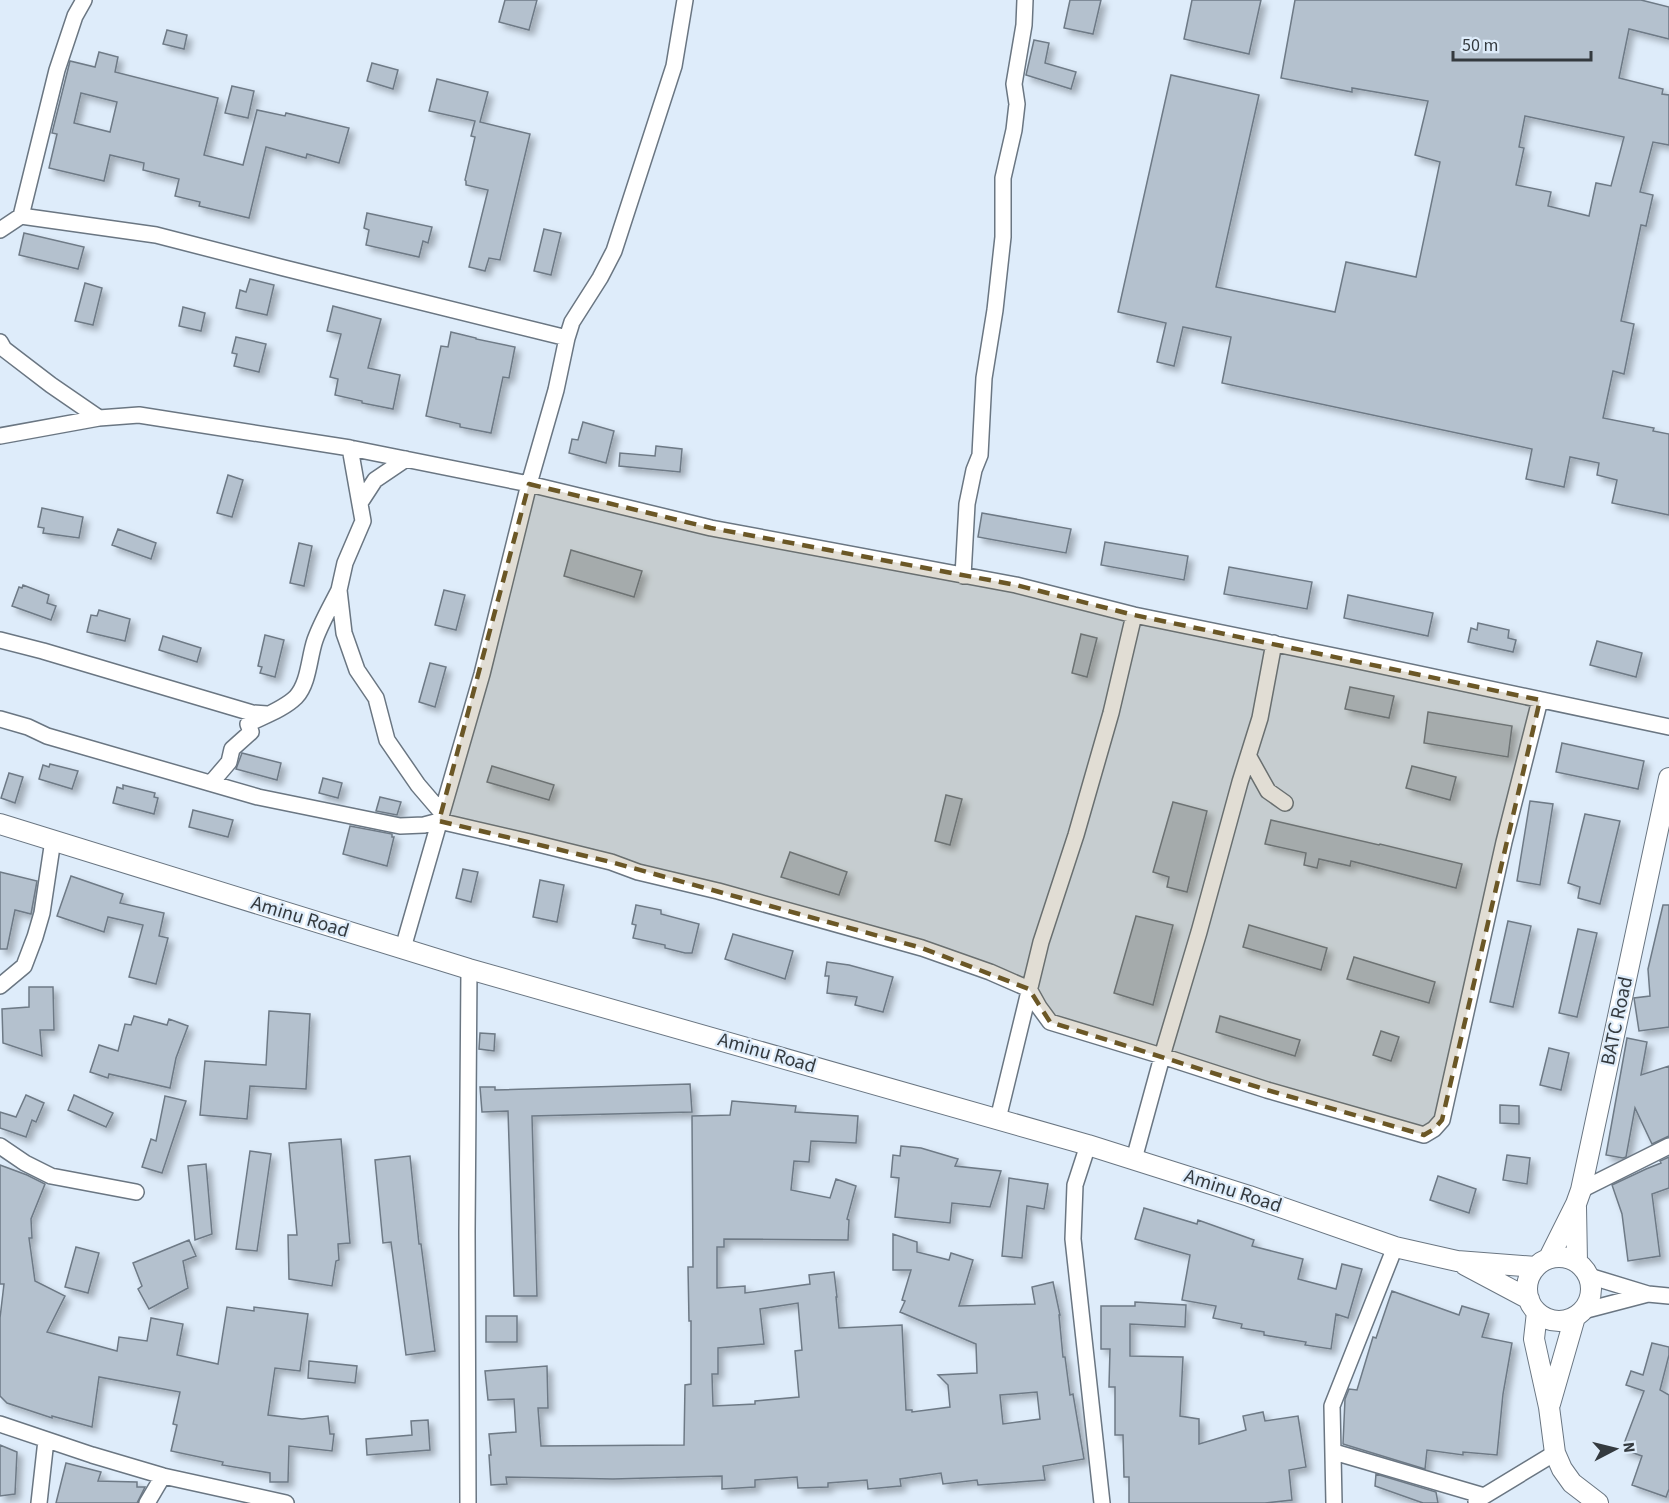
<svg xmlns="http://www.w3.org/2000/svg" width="1669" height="1503" font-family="'Source Sans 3',sans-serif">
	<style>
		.building { fill: #b4c1ce; stroke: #6e7a86; stroke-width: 1.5; fill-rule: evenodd; filter: url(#shadow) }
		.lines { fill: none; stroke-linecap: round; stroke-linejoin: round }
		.minor-casing { stroke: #6a7682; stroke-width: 18 }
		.tertiary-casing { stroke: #6a7682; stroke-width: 22 }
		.minor { stroke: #fff; stroke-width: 15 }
		.tertiary { stroke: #fff; stroke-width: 20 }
		.marked { fill: #6b5726; fill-opacity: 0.2; stroke: #6b5726; stroke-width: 4.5; stroke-dasharray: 12 8; stroke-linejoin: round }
		.labels { text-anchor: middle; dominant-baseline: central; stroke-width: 4.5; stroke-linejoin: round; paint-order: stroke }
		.street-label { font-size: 20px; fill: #343a3f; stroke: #deecfa }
	</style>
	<defs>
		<filter id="shadow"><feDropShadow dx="5" dy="5" stdDeviation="3" flood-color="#0004"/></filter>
	</defs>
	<rect width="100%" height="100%" fill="#deecfa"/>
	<path class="building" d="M505 0H537L529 30 499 22Z
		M1070 0H1101L1093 34 1064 28Z
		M1192 0H1261L1249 54 1184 39Z
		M1295 0H1641L1669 7V39L1629 29 1619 78 1663 89 1662 94 1669 95V145L1653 142 1640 192 1653 195 1646 226 1641 225 1621 321 1634 324 1624 374 1613 371 1603 418 1654 428 1653 431 1669 434V515L1612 503 1617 480 1597 475 1599 463 1570 457 1564 487 1526 479 1532 449 1222 383 1231 337 1183 327 1174 366 1157 362 1166 323 1118 312 1171 75 1259 95 1216 287 1335 312 1346 262 1416 277 1440 162 1415 155 1428 101 1352 88V92L1281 78ZM1525 116 1624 137 1611 186 1596 183 1589 216 1548 206 1551 192 1516 185 1524 148 1519 147Z
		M167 30 187 35 184 49 163 44Z
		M1034 40 1049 43 1045 63 1076 72 1071 89 1026 75Z
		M99 52 118 57 115 72 218 98 204 155 243 165 257 110 285 116 286 113 349 128 339 163 307 154 306 158 266 147 249 218 199 206 200 202 175 196 179 179 143 170 144 163 110 155 104 181 49 168 57 134 52 133 70 61 95 67ZM81 93 117 102 110 132 74 123Z
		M372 63 398 70 393 89 367 81Z
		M437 79 488 92 480 122 530 134 500 260 489 258 485 271 469 267 488 190 466 185V181L465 180 475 137 471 136 475 121 429 111Z
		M232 86 254 91 248 118 225 113Z
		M367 213 432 227 428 243 423 241 419 257 366 245 369 230 364 228Z
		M544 229 561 233 551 275 534 271Z
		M24 233 84 247 78 269 19 255Z
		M250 279 274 285 267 315 236 308 240 290 246 292Z
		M85 283 102 288 93 325 75 321Z
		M333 306 381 319 368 368 400 375 393 409 362 403V401L335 395 338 379 330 377 341 334 327 331Z
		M183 307 205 313 201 331 179 326Z
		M451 332 476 338V339L515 347 509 378 503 377 491 433 460 427V424L426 416 441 346 448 347Z
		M236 337 266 344 259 372 234 366 237 354 232 353Z
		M583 422 614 431 606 463 569 453 572 439 578 440Z
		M656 446 682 449 680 472 619 466 620 453 655 456Z
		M228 475 243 480 232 517 217 513Z
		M42 508 83 517 79 538 43 533 44 528 38 527Z
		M982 513 1071 529 1066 553 978 537Z
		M118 529 156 543 151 559 112 545Z
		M1105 542 1188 556 1184 580 1101 565Z
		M299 543 312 546 304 586 290 583Z
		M571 550 642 571 634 597 564 576Z
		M1229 567 1312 582 1307 609 1224 594Z
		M23 585 49 595 47 603 56 606 51 620 12 606 19 587 22 588Z
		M444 590 465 595 456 630 435 625Z
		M1348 595 1433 613 1428 636 1344 618Z
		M99 610 130 619 125 641 87 632 91 615 97 616Z
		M1478 623 1509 630 1508 638 1516 640 1513 652 1468 642 1471 628 1477 630Z
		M1081 634 1097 638 1087 677 1072 673Z
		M265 635 284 640 275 677 260 673 262 667 258 666Z
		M163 636 201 648 197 662 159 650Z
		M1597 641 1642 653 1636 677 1590 665Z
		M430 663 446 667 435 707 419 702Z
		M1350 687 1394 696 1389 718 1345 709Z
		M1428 712 1512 726 1508 757 1424 743Z
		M1562 743 1644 761 1638 789 1556 772Z
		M242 753 281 763 277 780 236 769Z
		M50 764 78 771 72 789 39 779 43 765 49 767Z
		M492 766 554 785 549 800 487 782Z
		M1412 766 1456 777 1450 800 1406 788Z
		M9 773 23 777 15 803 1 798Z
		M323 778 342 783 338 798 319 793Z
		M123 785 155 793 154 797 158 798 154 814 113 803 117 787 123 789Z
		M946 795 962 799 950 845 935 841Z
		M380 797 401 802 397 815 376 811Z
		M1530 801 1553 804 1540 885 1517 881Z
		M1173 802 1207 811 1187 892 1167 887 1169 877 1153 872Z
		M193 810 233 820 228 837 189 827Z
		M1585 814 1620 821 1600 904 1578 898 1580 887 1568 883Z
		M1271 820 1379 845 1380 844 1462 864 1456 888 1351 861 1350 866 1319 859 1317 868 1304 865 1306 853 1265 844Z
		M350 826 392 834V837H394L387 866 343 854Z
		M790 852 847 872 839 895 781 877Z
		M463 869 478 872 471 902 456 898Z
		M0 872 37 881 31 914 15 910 7 949H0Z
		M71 876 123 894 120 903 164 913 159 936 168 938 156 984 129 977 143 925 108 917 104 932 57 916Z
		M540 880 564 885 557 922 533 917Z
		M636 905 661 910V914L699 924 692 953H685L665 948V945L633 938 636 925 632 924Z
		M1663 905H1669V1027L1639 1031 1634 998 1650 996 1648 969Z
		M1136 916 1173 925 1153 1005 1114 993Z
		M1508 921 1531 926 1513 1007 1490 1002Z
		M1249 925 1327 948 1321 970 1243 947Z
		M1578 929 1597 933 1577 1017 1559 1013Z
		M733 934 793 951 785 979 725 959Z
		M1354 957 1435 982 1429 1003 1347 979Z
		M827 962 849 965 893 977 883 1012 855 1005 857 997 827 993 829 976H825Z
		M29 987H53L54 1030H40L42 1056 3 1043 2 1009 29 1007Z
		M269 1011 310 1014 306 1089 250 1086 247 1119 200 1115 205 1061 266 1065Z
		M134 1016 167 1025 169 1019 188 1026 176 1058 170 1088 109 1074 108 1078 90 1072 99 1045 118 1051 125 1024 131 1025Z
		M1220 1016 1300 1040 1295 1056 1216 1032Z
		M1381 1031 1399 1037 1391 1061 1373 1055Z
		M480 1033 495 1034 494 1051 479 1049Z
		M1627 1038 1647 1042 1641 1075 1669 1066V1136L1652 1144 1635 1108 1626 1157 1623 1158 1606 1155Z
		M1549 1048 1569 1053 1561 1090 1540 1085Z
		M690 1084 692 1112 532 1116 537 1296H514L508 1111 482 1112 480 1087H495V1090Z
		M26 1095 44 1103 36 1122 32 1120 26 1137 0 1128V1112L16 1117Z
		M74 1095 113 1113 106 1127 68 1110Z
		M165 1096 186 1101 162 1173 142 1167 151 1139 156 1141Z
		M732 1101 796 1106 795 1112 858 1116 856 1143 811 1141 809 1162 794 1161 791 1190 830 1198 836 1179 856 1186 847 1219 849 1220 848 1240 724 1239V1247H717V1288L745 1286V1293L810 1284 809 1275 834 1272 837 1297H836L839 1328 902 1325 906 1410H912V1412L950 1407 948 1385 938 1375 977 1373 976 1344 900 1312 905 1301 902 1300 911 1270H893V1234L917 1242V1252L949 1260 951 1253 973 1260 959 1306 1035 1304 1032 1287 1053 1282 1060 1315H1059L1063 1357H1065L1070 1395 1073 1394 1084 1459 1043 1466 1045 1480 978 1485 977 1480 943 1484 941 1473 900 1479 901 1486 868 1489 867 1480 828 1483V1487L798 1488 797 1477 755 1480V1487L722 1489V1476L613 1479 506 1477 507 1484 491 1485 489 1455H491L489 1434 516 1432 514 1399 488 1400 485 1371 547 1366 548 1408H538L541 1446 684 1445 685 1385 691 1384V1321H689L688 1267H693L692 1116 730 1115ZM798 1303 802 1350 795 1351 799 1397 755 1401V1404L713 1406 712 1374H718V1348L764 1344 760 1309ZM1037 1392 1040 1419 1003 1424 1000 1395Z
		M1500 1105 1519 1106V1124L1500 1123Z
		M341 1139 350 1243 338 1244 339 1260 336 1261 332 1286 289 1279 288 1235H297L289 1143Z
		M901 1146 921 1148 958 1159 955 1166 1001 1171 990 1207 952 1203 950 1223 895 1217 899 1178 891 1177 893 1155 900 1156Z
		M250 1151 271 1154 257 1251 236 1249Z
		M1507 1155 1530 1158 1527 1184 1503 1180Z
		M410 1156 419 1244H421L435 1351 406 1355 391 1242 383 1243 375 1160Z
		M1669 1157V1188L1652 1194 1660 1256 1628 1261 1622 1214 1612 1185 1646 1169 1661 1163 1660 1161Z
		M206 1164 212 1234 195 1240 188 1166Z
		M0 1165 27 1175 45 1184 31 1219 32 1238H29L35 1281 65 1296 47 1332 117 1351 119 1337 147 1341 151 1318 183 1324 177 1355 218 1364 227 1307 254 1311V1307L308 1314 300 1371 275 1368 268 1415 302 1419 328 1416 330 1434H334L332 1451 289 1446 288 1482H270V1473L222 1465 223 1462 171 1451 177 1425 173 1424 180 1392 99 1377 92 1427 52 1416V1418L7 1403 0 1396V1318L4 1284H0Z
		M1438 1176 1476 1189 1469 1213 1430 1200Z
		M1009 1178 1048 1184 1044 1209 1027 1206 1022 1258 1002 1256Z
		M1144 1208 1197 1224 1198 1220 1254 1240 1252 1246 1303 1259 1298 1279 1336 1289 1342 1264 1362 1269 1348 1318 1336 1314 1331 1349 1305 1345 1306 1342 1264 1335V1332L1241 1328 1242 1324 1213 1318 1216 1306 1182 1300 1190 1255 1135 1239Z
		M189 1240 196 1256 183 1261 188 1288 149 1309 138 1289 142 1286 133 1263Z
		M76 1247 99 1253 88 1293 65 1287Z
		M1392 1291 1459 1315 1462 1306 1489 1314 1482 1337 1512 1343 1503 1394 1497 1455 1463 1452V1455L1427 1450 1425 1469 1343 1444 1345 1399 1349 1389 1357 1390 1373 1337 1376 1338Z
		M1135 1302 1186 1305 1185 1327 1130 1324V1356L1183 1357 1180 1416 1199 1419V1444L1246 1430 1243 1416 1263 1412 1265 1421 1298 1416 1306 1467 1289 1470 1292 1500 1265 1503H1129V1477H1124L1123 1435H1115V1387H1109L1110 1349H1101V1306H1135Z
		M486 1316H517V1342H486Z
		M1652 1343 1669 1347V1355L1660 1390 1669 1395V1489L1666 1497 1632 1485 1642 1456 1622 1449 1644 1391 1626 1385 1631 1371 1643 1375Z
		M309 1361 357 1366 355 1383 308 1378Z
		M428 1420 430 1450 367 1455 366 1439 412 1435 411 1421Z
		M0 1445 17 1452 15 1494 0 1496Z
		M66 1463 101 1472 98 1481 137 1482V1487H145L137 1503H56Z
		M1376 1474 1436 1492 1438 1503H1423L1375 1486Z"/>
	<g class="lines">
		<defs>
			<path id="minor" d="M21 216 57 70 75 16 84 0
				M0 230 21 216 156 235 284 268 567 338
				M0 342 4 349 51 385 99 418
				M0 436 99 418 139 415 350 448 529 484 711 528 1016 585 1134 615 1349 659 1669 727
				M350 448 363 521 345 563 339 590 344 633 357 670 376 698 387 740 418 785 442 813
				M360 503 375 480 406 459
				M963 576 967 504 974 470 980 455 984 378 995 310 1003 237V178L1014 130 1017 104 1014 84 1024 25 1025 0
				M0 640 43 651 252 713 267 714
				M0 719 28 727 47 736 258 797 400 826 424 825 439 821 530 842 611 862 638 872 718 891 922 948 990 972 1029 989 1039 1007 1050 1022 1162 1056 1267 1090 1424 1135 1434 1129 1442 1120 1504 842 1540 700
				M1249 757 1268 791 1285 803
				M211 783 229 762 232 749 251 732 248 724C264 716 284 709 296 697 309 683 309 657 315 640 321 623 331 606 339 590
				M403 948 482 674 529 484 556 390 567 338 572 322 600 278 614 251 674 66 685 0
				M0 986 24 966 35 937 42 913 53 840
				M998 1119 1041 942 1076 835 1111 713 1134 615
				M1088 1145 1075 1185 1073 1239 1102 1503
				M0 1146 25 1163 51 1176 136 1192
				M1134 1159 1165 1046 1199 932 1240 782 1260 718 1274 643
				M1581 1190 1669 1146
				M1589 1276 1648 1294 1669 1296
				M1583 1311 1648 1294
				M0 1424 92 1455 163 1476 286 1503
				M1334 1452 1484 1496
				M1476 1501 1555 1453
				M39 1503 46 1440
				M147 1503 163 1476
				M468 1503 467 1232 469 969
				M1334 1503 1332 1406 1395 1247"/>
			<path id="tertiary" d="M0 824 469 969 1088 1145 1249 1196 1395 1247 1457 1261 1536 1267
				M1576 1207 1577 1262
				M1527 1289a32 32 0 1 1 64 0a32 32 0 1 1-64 0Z
				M1549 1258 1576 1204 1581 1190 1669 778
				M1465 1265 1529 1299
				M1537 1312 1534 1339 1549 1407 1555 1453 1562 1469 1572 1483 1598 1503
				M1550 1404 1575 1317"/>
		</defs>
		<use href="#minor" class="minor-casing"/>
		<use href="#tertiary" class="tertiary-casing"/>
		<use href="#minor" class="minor"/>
		<use href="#tertiary" class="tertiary"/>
	</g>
	<path class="marked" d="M529 484 711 528 1016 585 1134 615 1540 700 1442 1120 1434 1129 1424 1135 1267 1090 1050 1022 1029 989 922 948 611 862 439 821Z"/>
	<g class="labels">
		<g class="street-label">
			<text transform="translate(300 917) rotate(17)">Aminu Road</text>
			<text transform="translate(1617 1021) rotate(-78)">BATC Road</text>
			<text transform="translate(767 1053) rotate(16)">Aminu Road</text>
			<text transform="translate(1233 1191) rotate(18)">Aminu Road</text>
		</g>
	</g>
	<g transform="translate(1615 1449) rotate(83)" stroke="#deecfa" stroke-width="4.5" paint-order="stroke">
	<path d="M0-4.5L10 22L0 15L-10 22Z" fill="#343a3f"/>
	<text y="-9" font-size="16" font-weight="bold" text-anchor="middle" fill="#343a3f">N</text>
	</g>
	<path d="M1453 51v9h138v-9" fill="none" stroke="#343a3f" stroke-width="3"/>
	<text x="1462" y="51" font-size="18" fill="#343a3f" stroke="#deecfa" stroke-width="4.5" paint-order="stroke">50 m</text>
</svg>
